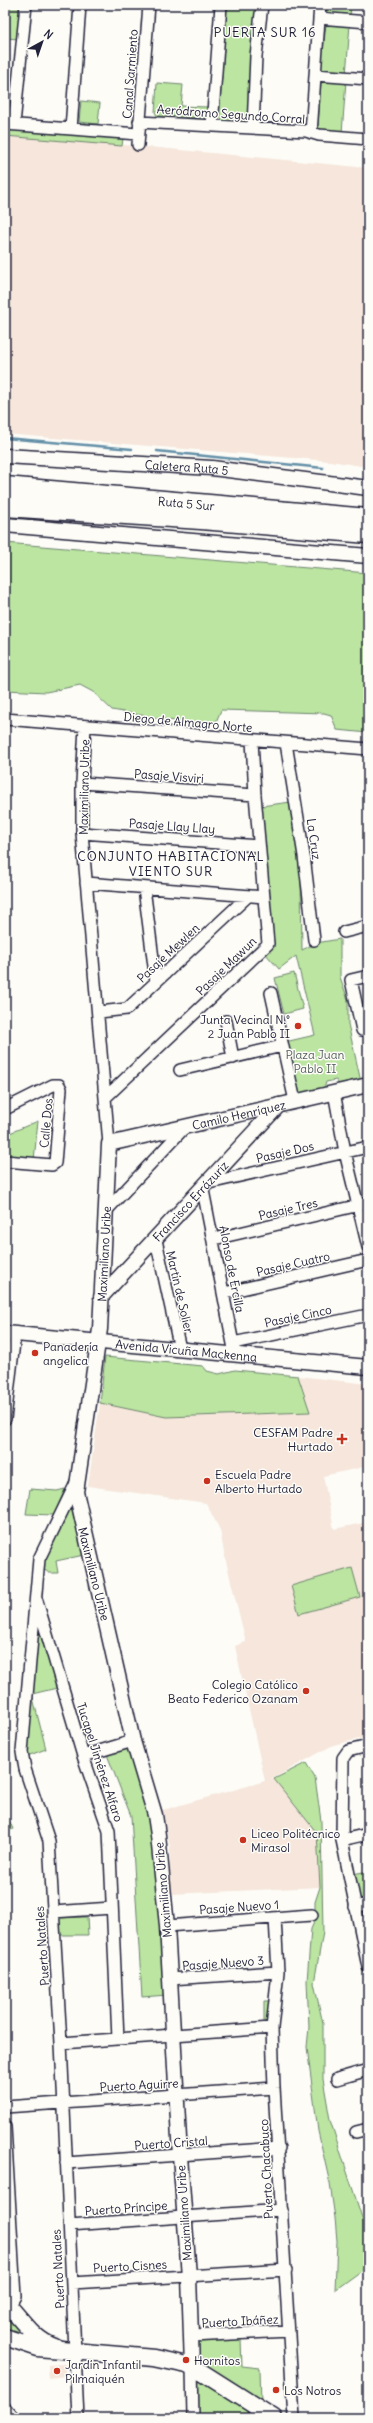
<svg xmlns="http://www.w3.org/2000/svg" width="373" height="2423" font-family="Delius,sans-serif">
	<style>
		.built { fill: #f6e6db }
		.green { fill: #bbe5a1; stroke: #6e846e }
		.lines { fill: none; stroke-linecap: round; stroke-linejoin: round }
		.stream { stroke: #638fa7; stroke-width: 2.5 }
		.minor-casing { stroke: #22223b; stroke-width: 14 }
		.tertiary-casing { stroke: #22223b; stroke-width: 17 }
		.secondary-casing { stroke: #22223b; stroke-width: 19 }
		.motorway-casing { stroke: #22223b; stroke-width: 23 }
		.minor { stroke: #fdfcf7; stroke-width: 11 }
		.tertiary { stroke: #fdfcf7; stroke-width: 14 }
		.secondary { stroke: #fdfcf7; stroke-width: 16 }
		.motorway { stroke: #fdfcf7; stroke-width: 20 }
		.poi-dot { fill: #c8321e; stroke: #fdfcf7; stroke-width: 1.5 }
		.labels { text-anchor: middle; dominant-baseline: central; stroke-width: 3; stroke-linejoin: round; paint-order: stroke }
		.street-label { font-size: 12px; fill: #22223b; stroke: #fdfcf7 }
		.poi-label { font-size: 12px; fill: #22223b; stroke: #fdfcf7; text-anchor: start }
		.park-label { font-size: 12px; fill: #505c5a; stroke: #fdfcf7 }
		.neighbourhood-label { font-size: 13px; letter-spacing: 1px; fill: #22223b; stroke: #fdfcf7 }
	</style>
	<rect width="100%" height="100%" fill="#fdfcf7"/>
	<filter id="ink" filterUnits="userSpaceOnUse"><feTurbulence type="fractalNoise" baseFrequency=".025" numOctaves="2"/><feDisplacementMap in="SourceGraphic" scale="8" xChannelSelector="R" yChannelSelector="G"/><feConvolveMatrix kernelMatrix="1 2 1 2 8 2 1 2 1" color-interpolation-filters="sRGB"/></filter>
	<g filter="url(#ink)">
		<path class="built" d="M5 136 149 147 368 168V467L330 461 5 434Z
			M298 1376 368 1384V1466L323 1476 334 1529 368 1522V1737L333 1745 270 1780 274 1779 317 1833 320 1887 170 1894V1847L163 1810 265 1781 235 1646 246 1642 224 1553 220 1530 206 1503 88 1486 100 1403 166 1417 310 1412Z
			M65 2364V2376L49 2378 48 2365Z"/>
		<path class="green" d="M5 5H23L19 39 5 38Z
			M227 5H259L250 123 224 122 219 117Z
			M327 5H351L350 17 327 14Z
			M326 24H350L346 75 324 73 321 70Z
			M321 81H346L342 133 322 131 318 127Z
			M157 83 183 85 181 106 207 107 205 118 157 116 155 112Z
			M81 101 100 103 98 124 79 122Z
			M5 129 123 139 122 146 5 136Z
			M5 543 368 573V733L337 730 331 715 324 713 221 710 216 722 203 726 112 710 93 692 80 685 46 692 5 690Z
			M291 802 301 879 302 950 316 943 340 939V977L348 1000V1024L361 1082 340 1086 336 1080 326 1082 324 1089 298 1094 285 1042 315 1035 296 956 279 969 265 953 261 806Z
			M294 973 303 1009 284 1014 275 978Z
			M38 1121 34 1160 5 1157V1135Z
			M105 1357 203 1366 207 1371 219 1374 235 1370 298 1376 310 1412 166 1417 100 1403Z
			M30 1489 57 1491 65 1489 54 1515 26 1514Z
			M70 1505H72L84 1555 56 1561 58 1573H49L42 1568 43 1559Z
			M352 1568 360 1597 299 1614 291 1586Z
			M37 1621 57 1688 32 1694 46 1749 27 1756Z
			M128 1747 150 1813 167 1995 142 1997 131 1816 106 1752Z
			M306 1763 315 1778 321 1821 323 1932 314 1983 323 2024V2079L330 2120 368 2236V2266L335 2290 337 2241 335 2218 330 2184 318 2131 307 2047 309 2027 307 1981 311 1929 315 1920V1902L320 1887 317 1833 274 1779Z
			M5 1811 13 1829 5 1832Z
			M368 1871V1897L358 1899 353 1874Z
			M87 1917 88 1935H59L58 1918Z
			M264 2001H273L268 2021 264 2022Z
			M10 2314 35 2338 5 2334V2319Z
			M202 2339H241L242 2366 260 2368 261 2404 197 2364 195 2343Z
			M197 2378 265 2418H196Z"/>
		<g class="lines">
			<path class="stream" d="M5 438 132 449
				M157 451 323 468"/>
			<defs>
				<path id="minor" d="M319 18 368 22
					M315 75 368 79
					M139 122 306 131 319 135 368 139
					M5 124 138 134
					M14 124 26 5
					M212 126 221 5
					M253 128 256 56 262 5
					M71 129 80 5
					M311 133 320 5
					M138 145 149 5
					M5 719 368 749
					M85 726 82 783V833L109 1144
					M286 743 304 856 314 940
					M82 783 255 795
					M82 833 259 846
					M86 883 264 897
					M144 888 156 982
					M344 932 368 926
					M368 976 351 980 362 1030 368 1028
					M271 993 295 1101
					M99 1012 127 1009 247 897
					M226 1021 233 1058
					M180 1070 282 1046
					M334 1092 345 1152 368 1247
					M106 1097 268 944 255 795 252 740
					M5 1109 53 1085H59L61 1089 55 1163 52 1165 5 1161
					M209 1183 368 1147
					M203 1190 235 1354
					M105 1212 186 1126
					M214 1239 368 1203
					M156 1240 180 1349
					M224 1293 368 1260
					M233 1343 368 1315
					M5 1419 15 1334
					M75 1485 39 1559 22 1752 25 1769 49 1841 61 2043 78 2418
					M37 1601 83 1756 109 1831 118 2039
					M368 1746 348 1751 343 1758 342 1840 368 1967
					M83 1756 133 1741
					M342 1840 368 1834
					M355 1907 368 1904
					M53 1912 112 1908
					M275 1918 278 1972 272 2028 274 2088 294 2418
					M167 1926 312 1915
					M170 1979 278 1972
					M61 2043 272 2028
					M337 2079 368 2070
					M5 2107 274 2088
					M5 2127 15 2296 5 2314
					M356 2132 368 2129
					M66 2163 279 2148
					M69 2225 282 2210
					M72 2283 286 2270
					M192 2336 289 2331
					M192 2367 193 2418
					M5 2408 14 2418"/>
				<g id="tertiary">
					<path id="s1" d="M5 456 212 468 368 488"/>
					<path d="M5 525 368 556"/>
					<path id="s2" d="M101 1297 279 1105"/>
					<path id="s3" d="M5 1333 368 1367"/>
					<path id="s4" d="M192 2367 189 2276 180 2156 167 1926 158 1835 155 1815 133 1741 76 1492 100 1329 109 1144 368 1085"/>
				</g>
				<path id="secondary" d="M5 2302C20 2317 33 2340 55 2347
					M5 2337 38 2348 154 2358 187 2365 203 2373 274 2418"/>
				<g id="motorway">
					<path id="s5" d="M5 487 368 519"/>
					<path d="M5 506 201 519 368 533"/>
				</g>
			</defs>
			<use href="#minor" class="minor-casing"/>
			<use href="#tertiary" class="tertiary-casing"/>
			<use href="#secondary" class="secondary-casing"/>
			<use href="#motorway" class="motorway-casing"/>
			<use href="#minor" class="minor"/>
			<use href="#tertiary" class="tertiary"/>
			<use href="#secondary" class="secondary"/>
			<use href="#motorway" class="motorway"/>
		</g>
	</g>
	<g class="poi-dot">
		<circle cx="298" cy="1026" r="4"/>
		<circle cx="35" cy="1353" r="4"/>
		<path d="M340 1433h4v4h4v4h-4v4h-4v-4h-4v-4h4z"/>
		<circle cx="207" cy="1481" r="4"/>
		<circle cx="306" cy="1691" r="4"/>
		<circle cx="243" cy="1840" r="4"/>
		<circle cx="186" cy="2360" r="4"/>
		<circle cx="57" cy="2371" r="4"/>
		<circle cx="276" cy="2390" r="4"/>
	</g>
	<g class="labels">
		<g class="street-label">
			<text transform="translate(130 74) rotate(-86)">Canal Sarmiento</text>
			<text transform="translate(231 114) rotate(4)">Aeródromo Segundo Corral</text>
			<text stroke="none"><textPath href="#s1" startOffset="182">Caletera Ruta 5</textPath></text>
			<text stroke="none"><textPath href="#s5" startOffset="182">Ruta 5 Sur</textPath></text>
			<text transform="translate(188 722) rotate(5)">Diego de Almagro Norte</text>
			<text transform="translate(169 776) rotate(4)">Pasaje Visviri</text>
			<text transform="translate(84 787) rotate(-89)">Maximiliano Uribe</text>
			<text transform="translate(172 826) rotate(4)">Pasaje Llay Llay</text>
			<text transform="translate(314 839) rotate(82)">La Cruz</text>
			<text transform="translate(168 953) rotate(-43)">Pasaje Mewlen</text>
			<text transform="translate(226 966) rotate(-44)">Pasaje Mawun</text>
			<text stroke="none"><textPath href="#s4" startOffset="1369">Camilo Henríquez</textPath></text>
			<text transform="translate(46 1123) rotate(-85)">Calle Dos</text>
			<text transform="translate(285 1152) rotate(-13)">Pasaje Dos</text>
			<text stroke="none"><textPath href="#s2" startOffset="131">Francisco Errázuriz</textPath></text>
			<text transform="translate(288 1209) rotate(-13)">Pasaje Tres</text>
			<text stroke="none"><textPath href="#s4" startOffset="1126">Maximiliano Uribe</textPath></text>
			<text transform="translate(293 1264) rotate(-13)">Pasaje Cuatro</text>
			<text transform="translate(232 1269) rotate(79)">Alonso de Ercilla</text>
			<text transform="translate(180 1292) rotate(77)">Martín de Solier</text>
			<text transform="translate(298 1316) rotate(-12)">Pasaje Cinco</text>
			<text stroke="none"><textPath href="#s3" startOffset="182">Avenida Vicuña Mackenna</textPath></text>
			<text transform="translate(94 1574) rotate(76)">Maximiliano Uribe</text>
			<text transform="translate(100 1762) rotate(72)">Tucapel Jiménez Alfaro</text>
			<text transform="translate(163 1890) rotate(-95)">Maximiliano Uribe</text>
			<text transform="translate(239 1907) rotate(-4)">Pasaje Nuevo 1</text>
			<text transform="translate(42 1946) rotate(-94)">Puerto Natales</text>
			<text transform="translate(223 1963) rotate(-4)">Pasaje Nuevo 3</text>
			<text transform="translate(139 2085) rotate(-3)">Puerto Aguirre</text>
			<text transform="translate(171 2143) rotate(-4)">Puerto Cristal</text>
			<text transform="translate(266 2169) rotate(-93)">Puerto Chacabuco</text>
			<text transform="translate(126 2208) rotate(-4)">Puerto Príncipe</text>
			<text transform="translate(184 2213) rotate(-94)">Maximiliano Uribe</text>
			<text transform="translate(130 2266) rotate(-3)">Puerto Cisnes</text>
			<text transform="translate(58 2269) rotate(-93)">Puerto Natales</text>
			<text transform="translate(240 2321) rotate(-3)">Puerto Ibáñez</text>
		</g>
		<g class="poi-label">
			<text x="290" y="1019" text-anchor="end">Junta Vecinal N.°<tspan x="290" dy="14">2 Juan Pablo II</tspan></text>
			<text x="43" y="1346">Panadería<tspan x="43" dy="14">angelica</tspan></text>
			<text x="333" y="1432" text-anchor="end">CESFAM Padre<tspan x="333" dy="14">Hurtado</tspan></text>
			<text x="215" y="1474">Escuela Padre<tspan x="215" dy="14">Alberto Hurtado</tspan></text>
			<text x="298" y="1684" text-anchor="end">Colegio Católico<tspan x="298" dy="14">Beato Federico Ozanam</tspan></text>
			<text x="251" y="1833">Liceo Politécnico<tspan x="251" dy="14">Mirasol</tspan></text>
			<text x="194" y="2360">Hornitos</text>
			<text x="65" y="2364">Jardín Infantil<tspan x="65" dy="14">Pilmaiquén</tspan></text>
			<text x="284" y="2390">Los Notros</text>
		</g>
		<g class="park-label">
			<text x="315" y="1054">Plaza Juan<tspan x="315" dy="14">Pablo II</tspan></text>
		</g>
		<g class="neighbourhood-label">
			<text x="265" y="32">PUERTA SUR 16</text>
			<text x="171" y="856">CONJUNTO HABITACIONAL<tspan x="171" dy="15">VIENTO SUR</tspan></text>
		</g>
	</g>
	<rect width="373" height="2423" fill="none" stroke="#fdfcf7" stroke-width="20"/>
	<rect x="10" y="10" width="353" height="2403" fill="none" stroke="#22223b" stroke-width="1.5" filter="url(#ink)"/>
	<g transform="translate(42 42) rotate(40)" stroke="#fdfcf7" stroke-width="3" paint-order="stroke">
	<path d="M0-3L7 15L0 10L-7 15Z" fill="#22223b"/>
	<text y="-6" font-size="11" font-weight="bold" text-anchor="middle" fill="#22223b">N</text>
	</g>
</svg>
